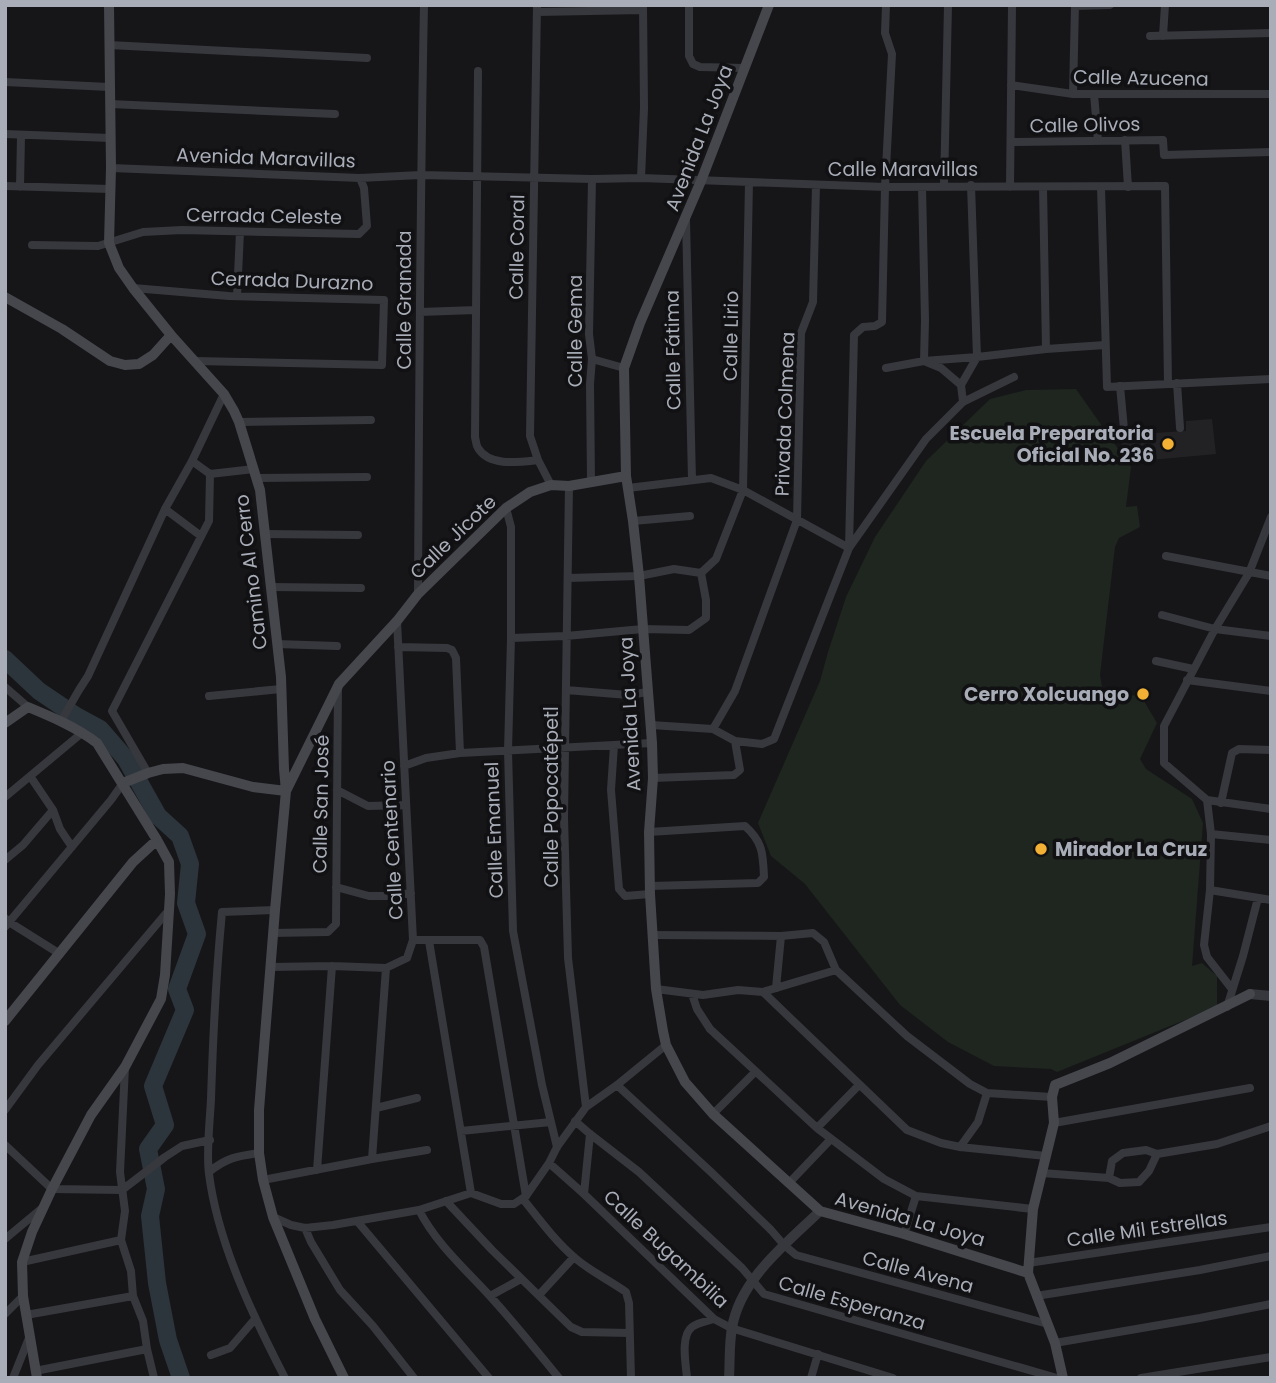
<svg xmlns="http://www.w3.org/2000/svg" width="1276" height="1383" font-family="Poppins,sans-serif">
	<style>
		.built { fill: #222225 }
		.green { fill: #1e261f }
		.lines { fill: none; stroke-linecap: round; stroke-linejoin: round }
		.river { stroke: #2c353c; stroke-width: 18 }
		.minor { stroke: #37383d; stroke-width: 8 }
		.tertiary { stroke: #37383d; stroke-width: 10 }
		.secondary { stroke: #45474d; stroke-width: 10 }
		.poi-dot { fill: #f2b134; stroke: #111113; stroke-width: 2.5 }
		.labels { text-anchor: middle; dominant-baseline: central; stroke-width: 7; stroke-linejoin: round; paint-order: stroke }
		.street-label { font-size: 19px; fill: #a8adb8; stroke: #111113 }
		.poi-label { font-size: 19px; font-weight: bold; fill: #a8adb8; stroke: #111113; text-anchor: end }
	</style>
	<rect width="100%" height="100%" fill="#161618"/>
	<path class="built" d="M1212 419 1216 454 1128 462 1122 453 1121 435 1186 431V421Z"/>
	<path class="green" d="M1076 389 1131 467 1126 507 1137 506 1140 527 1119 538 1115 547 1100 675 1103 693 1141 696 1157 723 1140 759 1146 769 1192 799 1203 823 1192 966 1202 963 1217 976V1007L1057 1072 1051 1069 994 1066 948 1042 900 1005 805 884 771 856 758 823 820 681 828 652 846 597 875 537 926 461 990 399 1026 390Z"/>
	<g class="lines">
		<path class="river" d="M5 659 39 691 76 716 100 729 126 759 158 816 180 836 190 864 186 903 197 934 177 989 185 1010 153 1086 165 1125 148 1149 156 1189 150 1216 157 1283 168 1340 181 1378"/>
		<path class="minor" d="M537 5 530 436 538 460 551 485
			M689 5V56L693 64 700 67 745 68
			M1075 6 1110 5
			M537 12 643 10
			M1150 36 1271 33
			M1163 36 1165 5
			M109 45 367 58
			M478 71 475 437C476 441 476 445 478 448 489 467 520 462 538 460
			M5 82 109 87
			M1011 85 1073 94H1271
			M1073 94 1075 5
			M1094 94 1098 141
			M110 104 335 114
			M5 134 110 138
			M1125 140 1128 187
			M1011 142 1163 140 1164 155 1271 152
			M111 168 360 178 420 175 592 179 641 178 885 187 1165 186 1168 384
			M641 178 644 108 643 5
			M5 186 110 189
			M20 187 21 136
			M922 187 925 320 924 361 941 368 961 385
			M944 187 948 5
			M1010 187 1012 5
			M1043 187 1046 349
			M1101 187 1107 387 1271 379
			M686 220 692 480
			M32 245 98 246 143 232 182 230 359 234 367 226 364 188 360 178
			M133 288 229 296 384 300 382 365 195 361
			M237 296 240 232
			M420 312 476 310
			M592 359 624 368
			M886 368 924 361 977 357 1046 349 1105 345
			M1177 383 1180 428
			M1120 386 1124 429
			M963 402 961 385 977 357 971 185
			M239 422 371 420
			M210 474 254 469
			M257 478 367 477
			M591 482 590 384 592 359 589 334 592 179
			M569 486 564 817 568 958 586 1107
			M628 488 711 478 743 490 849 548
			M506 508 511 527V638L508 751 513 931 542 1085 557 1147
			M165 509 201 536
			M633 521 690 516
			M265 534 358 535
			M849 548 854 335 863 327 875 326 882 322 885 187 892 54 885 33 886 5
			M1166 556 1271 576
			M701 573 716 559 743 490 749 182
			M568 578 639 576 674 569 701 573
			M271 587 361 588
			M418 594C419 398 420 202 424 5
			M1162 615 1215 629 1271 636
			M397 621 413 940H480L484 947 526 1196
			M511 638 566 636 643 629 689 630 706 618V600L701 573
			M277 644 337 646
			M398 647 447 648 452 650 456 658 460 753
			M1156 661 1193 669
			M1187 680 1271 691
			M5 687 28 707
			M566 690 628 695 648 692
			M209 696 281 689
			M61 721 79 690 88 676 165 509 192 461 224 394
			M651 725 713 729 735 741 762 744 774 739 849 548 926 439 963 402 1014 377
			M713 729 735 691 797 520 801 333 813 302 816 185
			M614 745 611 790 619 889 625 896 650 894
			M404 766 426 758 460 753 652 743
			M148 773 112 711 209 521 210 474 192 461
			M30 776 53 810 60 829 72 847
			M653 778 734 775 740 770 735 741
			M337 790 368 806 406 805
			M5 797 83 732
			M1207 800 1271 809
			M1221 803 1232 753 1239 749 1271 750
			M649 832 745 826C763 842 763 854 764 877L758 883 650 886
			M1211 834 1271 840
			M5 860 23 845 53 810
			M336 887 369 896H391L411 893
			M1210 890 1271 900
			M275 910 222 912C216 974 213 1036 211 1099 210 1121 206 1152 209 1174 218 1244 253 1316 285 1378
			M5 918 9 922 60 954
			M5 927 111 800 123 783
			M273 933 328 932 336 924 338 687
			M653 935 781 936 813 933 824 942 836 970 907 1036 970 1084 987 1093 1052 1097
			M429 941 471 1193
			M271 967 332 966 386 968 407 958 413 940
			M776 988 781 936
			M656 989 703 995 738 990 763 992 907 1130 941 1143 960 1147 1046 1156
			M1232 989 1207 957 1204 945 1210 890 1211 834 1207 800 1164 763V726L1215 629 1249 573 1271 517
			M763 992 836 970
			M692 994 697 1009 710 1029 817 1128 884 1179 916 1196 1033 1209
			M1227 1007 1243 956 1258 898
			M125 1067 120 1172 125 1211 121 1240 131 1271 133 1296 143 1321 147 1349 154 1378
			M617 1085 712 1173 771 1230 784 1245 796 1255 1048 1324
			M376 1108 417 1098
			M5 1110 38 1065 168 911
			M713 1114 755 1072
			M575 1121 590 1134 639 1172 742 1268 764 1294 1057 1378
			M1054 1123 1250 1088
			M817 1128 859 1085
			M461 1131 551 1122
			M5 1145 52 1189 122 1190 165 1157 182 1146 210 1140
			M960 1147 978 1122 987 1093
			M372 1159 386 968
			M549 1163 584 1194 714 1319 731 1328 893 1378
			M317 1170 332 966
			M209 1172C226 1158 237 1156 259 1153
			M1042 1173 1109 1178 1112 1161 1123 1153 1146 1150 1157 1154 1217 1144 1271 1126
			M1109 1178 1120 1183 1139 1182 1149 1171 1157 1154
			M263 1180 372 1159 427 1150
			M789 1183 831 1139
			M584 1194 590 1134
			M523 1199C539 1219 555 1241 575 1258 590 1271 609 1280 626 1292L629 1303 631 1378
			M446 1201 492 1250 571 1327 582 1332 629 1333
			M419 1210C435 1242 464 1268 488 1294 513 1321 536 1350 559 1378
			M273 1217 291 1225 305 1228 333 1225 419 1210 471 1193 501 1204H514L526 1196 549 1163 557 1147 586 1107 617 1085 666 1045
			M357 1221 489 1378
			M305 1228 311 1242 340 1290 373 1326 414 1378
			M904 1234 916 1196
			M5 1239 41 1209
			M22 1262 121 1240
			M1028 1263 1271 1227
			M539 1295 574 1257
			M490 1296 521 1279
			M1036 1296 1200 1270 1271 1256
			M5 1314 23 1296
			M26 1315 133 1296
			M1055 1343 1200 1318 1271 1304
			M211 1355 230 1348 255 1319
			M35 1371 147 1349
			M13 1378 29 1338
			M687 1378C686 1365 680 1336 692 1327 697 1323 707 1321 714 1319
			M811 1378 818 1354
			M1141 1378 1271 1357"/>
		<path class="tertiary" d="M1250 994 1271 996
			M729 1378C730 1362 729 1344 732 1328 740 1279 786 1244 820 1211"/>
		<path class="secondary" d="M109 5 111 168 109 243 119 268 133 288 171 335 224 394 234 411 239 422 260 490 281 677 284 769 286 791
			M769 5 701 181 640 323 624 368 626 476 633 521 639 576 652 743 653 778 649 832 650 894 656 989 663 1031 666 1045 685 1082 713 1114 820 1211 904 1234 1028 1273
			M5 297 62 329 110 361 125 365 139 364 153 355 171 335
			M5 723 28 707C52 717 76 727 97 743L157 840 169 862 170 894 165 975 161 999 125 1067 91 1115 52 1189 32 1232 22 1262 23 1296 37 1378
			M123 783 148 773 163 769 183 768 253 787 286 791
			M5 1021 133 862 157 840
			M344 1378 315 1319 273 1217 263 1180 259 1153V1110L275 910 286 791 339 684 397 621 418 594 506 508 530 492 551 485 569 486 626 476
			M1063 1378 1055 1343 1028 1273 1033 1209 1054 1123 1052 1097 1055 1085 1110 1063 1250 994"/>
	</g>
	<g class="poi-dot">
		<circle cx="1168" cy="444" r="7"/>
		<circle cx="1143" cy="694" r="7"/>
		<circle cx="1041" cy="849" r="7"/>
	</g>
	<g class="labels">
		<g class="street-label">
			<text transform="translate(1141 78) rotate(1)">Calle Azucena</text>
			<text transform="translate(1085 125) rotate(-1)">Calle Olivos</text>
			<text transform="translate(699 138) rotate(-69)">Avenida La Joya</text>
			<text transform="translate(266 158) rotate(2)">Avenida Maravillas</text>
			<text x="903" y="169">Calle Maravillas</text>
			<text transform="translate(264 216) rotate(1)">Cerrada Celeste</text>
			<text transform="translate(517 247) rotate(-89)">Calle Coral</text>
			<text transform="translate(292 281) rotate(2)">Cerrada Durazno</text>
			<text transform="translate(404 300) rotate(-90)">Calle Granada</text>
			<text transform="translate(575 331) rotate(-90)">Calle Gema</text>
			<text transform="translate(731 336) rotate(-89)">Calle Lirio</text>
			<text transform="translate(673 350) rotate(-91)">Calle Fátima</text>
			<text transform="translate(785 414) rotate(-88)">Privada Colmena</text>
			<text transform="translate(453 537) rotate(-44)">Calle Jicote</text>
			<text transform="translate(251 572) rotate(-97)">Camino Al Cerro</text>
			<text transform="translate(630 714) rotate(-93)">Avenida La Joya</text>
			<text transform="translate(551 797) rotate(-90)">Calle Popocatépetl</text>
			<text transform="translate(321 804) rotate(-89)">Calle San José</text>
			<text transform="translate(494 830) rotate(-92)">Calle Emanuel</text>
			<text transform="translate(392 840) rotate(-93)">Calle Centenario</text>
			<text transform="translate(910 1219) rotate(16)">Avenida La Joya</text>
			<text transform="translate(1147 1229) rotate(-8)">Calle Mil Estrellas</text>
			<text transform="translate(666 1249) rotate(43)">Calle Bugambilia</text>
			<text transform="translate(918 1272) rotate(15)">Calle Avena</text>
			<text transform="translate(852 1303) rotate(16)">Calle Esperanza</text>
		</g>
		<g class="poi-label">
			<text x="1154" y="433">Escuela Preparatoria<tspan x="1154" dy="22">Oficial No. 236</tspan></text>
			<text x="1129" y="694">Cerro Xolcuango</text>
			<text x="1055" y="849" text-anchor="start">Mirador La Cruz</text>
		</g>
	</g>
	<rect width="1276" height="1383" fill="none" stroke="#a8adb8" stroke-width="14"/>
</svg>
